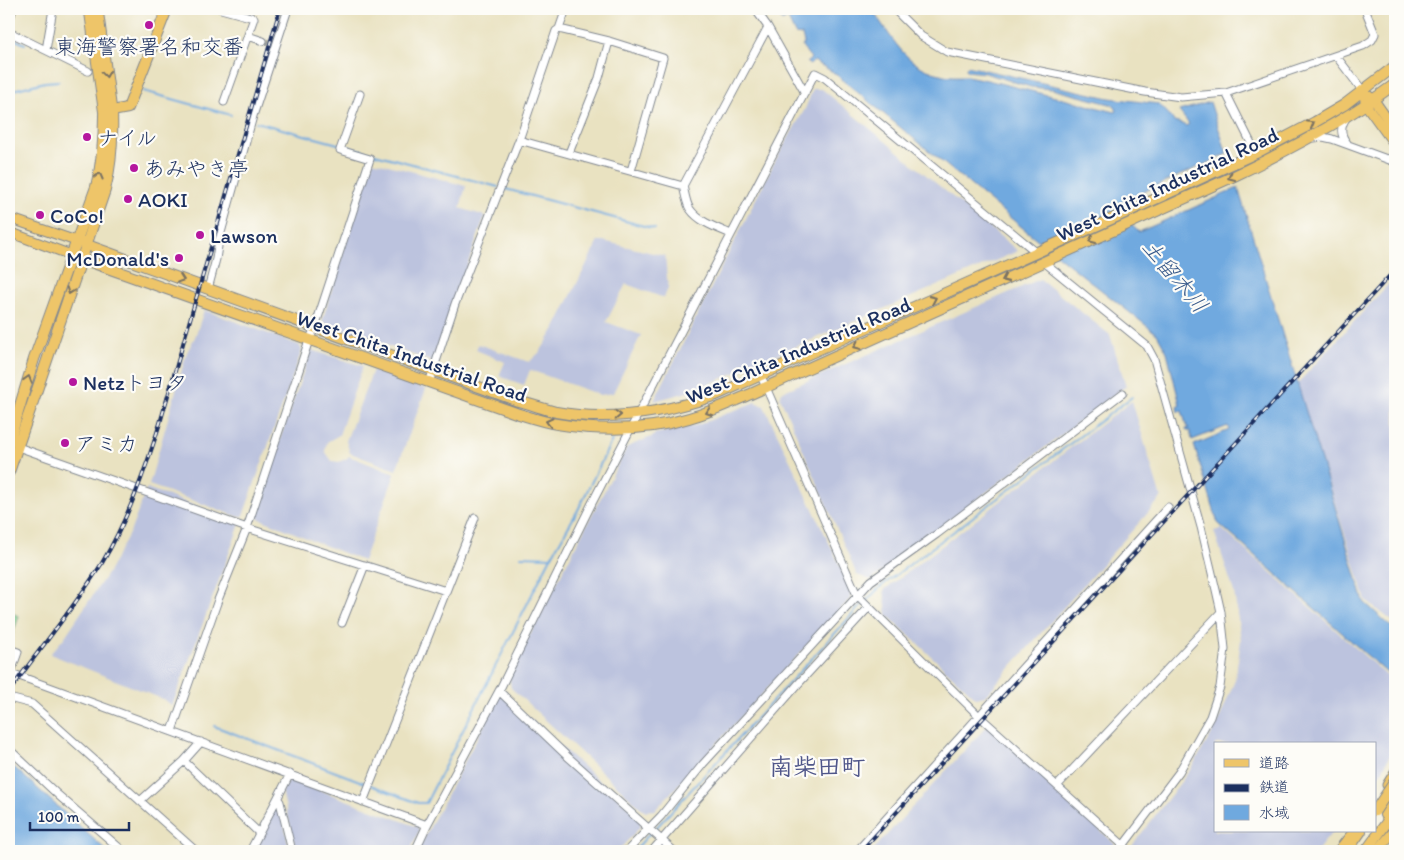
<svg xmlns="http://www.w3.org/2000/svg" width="1404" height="860" font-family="Itim,'Klee One',sans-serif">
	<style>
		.industrial { fill: #bcc3de }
		.green { fill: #81cf8e; stroke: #4e7f76 }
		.water { fill: #6fa9df; stroke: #456c9e }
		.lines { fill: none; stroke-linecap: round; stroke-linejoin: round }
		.stream { stroke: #6fa9df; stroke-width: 2 }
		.minor-tunnel { stroke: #c0bead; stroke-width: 7; stroke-dasharray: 7 3.5; stroke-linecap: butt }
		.minor-casing { stroke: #828890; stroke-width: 9 }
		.major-casing { stroke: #828890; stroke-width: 11 }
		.highway-casing { stroke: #828890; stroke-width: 12 }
		.minor { stroke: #fff; stroke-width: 7 }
		.major { stroke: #eec569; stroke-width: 9 }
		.highway { stroke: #eec569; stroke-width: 10 }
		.rail-casing { stroke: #1b2f5e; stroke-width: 4 }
		.rail { stroke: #fdfcf7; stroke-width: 2; stroke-dasharray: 5.5; stroke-linecap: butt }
		.highway-bridge-casing { stroke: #828890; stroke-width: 12; stroke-linecap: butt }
		.highway-bridge { stroke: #eec569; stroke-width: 10 }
		.oneway { stroke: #7a7263 }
		.poi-dot { fill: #b5179e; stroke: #fdfcf7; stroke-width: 2 }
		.labels { text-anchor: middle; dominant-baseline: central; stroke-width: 4.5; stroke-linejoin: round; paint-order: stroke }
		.poi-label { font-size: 21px; fill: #1b2f5e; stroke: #fdfcf7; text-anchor: start }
		.street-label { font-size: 21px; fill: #1b2f5e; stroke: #fdfcf7 }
		.water-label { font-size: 22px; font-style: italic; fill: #385a8b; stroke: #fdfcf7 }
		.quarter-label { font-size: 24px; font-weight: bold; fill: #50578a; stroke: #fdfcf7 }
	</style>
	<rect width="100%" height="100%" fill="#fdfcf7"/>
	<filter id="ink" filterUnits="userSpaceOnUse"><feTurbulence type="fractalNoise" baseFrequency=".02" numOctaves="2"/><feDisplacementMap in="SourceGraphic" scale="10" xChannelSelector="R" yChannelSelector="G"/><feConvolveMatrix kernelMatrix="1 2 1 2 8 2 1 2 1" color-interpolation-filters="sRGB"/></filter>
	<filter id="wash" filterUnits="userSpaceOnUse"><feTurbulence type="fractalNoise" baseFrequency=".0096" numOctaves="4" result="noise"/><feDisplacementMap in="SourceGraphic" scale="20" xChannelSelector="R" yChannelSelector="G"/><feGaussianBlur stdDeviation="1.12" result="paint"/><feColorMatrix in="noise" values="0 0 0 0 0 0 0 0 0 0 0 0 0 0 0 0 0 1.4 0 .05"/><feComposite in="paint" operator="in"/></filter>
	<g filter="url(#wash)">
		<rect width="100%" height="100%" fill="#e9e2c1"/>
		<path class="industrial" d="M813 89H822L1018 251 714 382 684 393 654 401 775 161 805 109Z
			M373 161 466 186 460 208 485 216 433 362 322 322 354 215Z
			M598 241H603L665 256 668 288 664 298 626 284 606 322 641 335 613 393 600 395 530 370 524 385 499 376 505 362 476 350 478 344 529 362 540 352 554 330Z
			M1395 277V623L1366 601 1297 384Z
			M1040 279 1110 335 1126 386 871 580 857 575 780 397 782 392Z
			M204 310 299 345 302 350 243 516 239 517 149 485 187 352 195 337Z
			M311 350 363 366 339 435 327 442 325 451 332 461 339 462 346 459 349 456 395 474 363 561 253 516Z
			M373 370 426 389 396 470 350 453 346 441Z
			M1132 401 1160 495 1162 497 985 696 976 698 887 615 884 590Z
			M755 402 764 406 851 589 850 599 655 810 644 811 511 688 509 675 627 447 654 436V434L698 425Z
			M147 488 239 522 240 524 172 706 165 700 50 654 64 638 109 571 131 530Z
			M1222 529 1395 683V746L1382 771 1375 780V744H1215V831H1333L1317 851H1128L1190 770 1217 725 1235 680 1241 640 1234 592 1214 531Z
			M501 693 641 818 640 827 618 851H418L432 823Z
			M988 725 1115 844 1109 851H872Z
			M290 779 418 827 419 831 410 851H296L282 791Z
			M274 805H280L290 851H252Z"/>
		<path class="green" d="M9 612 19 616 10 643 9 642Z"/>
		<path class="water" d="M782 9H871C892 36 904 66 940 74 949 77 958 76 967 76 974 77 980 79 987 80L1115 112 1117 111 1114 105 1052 89 1031 87 985 73 967 71 966 69 967 66 1109 98 1159 104C1165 111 1170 114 1174 122L1183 124 1186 126 1189 124 1179 111 1210 102 1227 154 1114 205 1115 210 1139 232 1238 188 1364 602 1395 630V680L1218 523 1194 445 1229 430 1228 426 1192 440 1190 431H1187L1186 429 1189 428 1187 427 1182 411 1178 412 1177 407 1180 405 1167 352 1157 334 1024 229 833 72 814 61 810 65 807 63 811 58 802 47 804 43 802 35 795 34 788 19 782 21 780 17 784 13Z
			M9 762 15 768 107 851H9Z"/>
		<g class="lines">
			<path class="stream" d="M9 37 25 44
				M9 91 45 82 59 81
				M143 91 231 115
				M256 122 498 187
				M502 188 655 229
				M521 556 551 557 578 510 612 440
				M866 601 880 587 1132 397
				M214 726 418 803H426L551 557
				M654 830 862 604
				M634 851 650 833"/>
		</g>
	</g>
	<g filter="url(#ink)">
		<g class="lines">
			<path class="minor-tunnel" d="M263 41 277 45"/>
			<defs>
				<path id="minor" d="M221 9 254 18 224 102
					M755 9 768 27 805 93
					M894 9 921 36 947 52 1145 92 1181 97 1226 93 1363 46 1372 40 1375 34 1365 9
					M9 21 13 9
					M559 29 609 41 663 58 631 171
					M9 32 88 71
					M248 36 263 41
					M46 50 53 9
					M1336 56 1363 91
					M1226 93 1256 153
					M1347 117C1340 126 1340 135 1347 143
					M1314 138 1323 137 1332 139 1395 162
					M519 140 683 186
					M569 153 599 78 609 41
					M1387 159 1391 158 1395 154
					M731 234C717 228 699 222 690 209 686 203 685 193 683 186L768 27
					M1044 262 1147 346 1154 359 1201 527 1216 590 1221 612 1225 649 1220 687 1210 717 1179 772 1119 851
					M208 289 216 259 219 240 253 116 288 9
					M761 376 857 595 978 715 1124 846
					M429 383 455 304 519 140 556 31 559 29 566 9
					M18 447 247 528 446 591
					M342 623 365 565
					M9 649 18 652 9 678
					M11 673 427 825
					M499 691 567 756 674 851
					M9 698 32 704 196 851
					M172 731 218 600 247 528 307 346 315 327 370 159 340 150 360 94
					M9 749 58 795 123 851
					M184 761 259 833
					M1057 786 1221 612
					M278 799 280 802 292 851
					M140 801 184 761 201 742
					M363 802 475 518
					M250 851 290 774
					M415 851 427 825 499 691 591 505 815 73 825 78 1036 252
					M627 851 661 816 703 764 871 581 937 534 1123 393
					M652 851 800 682 869 607
					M857 851 1168 507"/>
				<path id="major" d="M89 9 104 115
					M98 9 112 111
					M1363 91 1366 105 1395 145
					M1369 96 1374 100 1395 130
					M9 218 76 241
					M9 232 71 255
					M1387 785 1395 772
					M1338 851 1354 831
					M1377 851 1395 830"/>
				<path id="highway" d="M76 241 518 401C531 404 543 409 556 412 610 422 664 413 716 395L1125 213 1256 153 1315 122 1344 105 1395 66
					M71 255 516 413C529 417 543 422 557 424 600 431 647 431 689 418 711 412 732 402 753 393L1230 178C1287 151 1345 121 1395 84
					M9 442 34 359 96 187C102 163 104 140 104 115
					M9 472 105 190C112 163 113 138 112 111L128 108 167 9
					M1385 815 1395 799
					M1347 851 1361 831
					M1366 851 1395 811"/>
			</defs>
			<use href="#minor" class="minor-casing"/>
			<use href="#major" class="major-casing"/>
			<use href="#highway" class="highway-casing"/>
			<use href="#minor" class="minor"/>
			<use href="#major" class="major"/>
			<use href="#highway" class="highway"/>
			<defs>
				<path id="rail" d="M9 692C39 649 74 608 102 563 128 519 145 471 160 423L280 9
					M861 851 1395 270"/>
			</defs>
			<use href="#rail" class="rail-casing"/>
			<use href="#rail" class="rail"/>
			<defs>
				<path id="highway-bridge" d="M1375 811 1395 781"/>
			</defs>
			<use href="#highway-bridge" class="highway-bridge-casing"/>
			<use href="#highway-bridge" class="highway-bridge"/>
		</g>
		<defs><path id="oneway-chevron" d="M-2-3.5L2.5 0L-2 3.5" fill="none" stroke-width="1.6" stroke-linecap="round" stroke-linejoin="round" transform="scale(1.25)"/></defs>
		<g class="oneway">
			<use href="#oneway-chevron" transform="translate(106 74) rotate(82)"/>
			<use href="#oneway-chevron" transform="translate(1311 124) rotate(-29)"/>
			<use href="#oneway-chevron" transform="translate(99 176) rotate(-76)"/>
			<use href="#oneway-chevron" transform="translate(1231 177) rotate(155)"/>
			<use href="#oneway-chevron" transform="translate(1092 240) rotate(156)"/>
			<use href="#oneway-chevron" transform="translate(181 279) rotate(19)"/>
			<use href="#oneway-chevron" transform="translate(1005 279) rotate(156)"/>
			<use href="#oneway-chevron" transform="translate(70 291) rotate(109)"/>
			<use href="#oneway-chevron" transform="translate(933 299) rotate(-24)"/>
			<use href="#oneway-chevron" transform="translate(857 346) rotate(155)"/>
			<use href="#oneway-chevron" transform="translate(28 379) rotate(-73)"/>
			<use href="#oneway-chevron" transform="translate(709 412) rotate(161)"/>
			<use href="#oneway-chevron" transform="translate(618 415) rotate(-2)"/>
			<use href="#oneway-chevron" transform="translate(549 422) rotate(-166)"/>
		</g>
	</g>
	<g class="poi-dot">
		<circle cx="149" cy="25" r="5"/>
		<circle cx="87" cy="137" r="5"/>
		<circle cx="134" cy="168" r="5"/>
		<circle cx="128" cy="199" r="5"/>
		<circle cx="40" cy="215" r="5"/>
		<circle cx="200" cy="235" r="5"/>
		<circle cx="179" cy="258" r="5"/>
		<circle cx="73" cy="382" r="5"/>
		<circle cx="65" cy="443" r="5"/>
	</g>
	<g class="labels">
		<g class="poi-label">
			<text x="149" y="46" text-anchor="middle">東海警察署名和交番</text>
			<text x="97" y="137">ナイル</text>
			<text x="144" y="168">あみやき亭</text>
			<text x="138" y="199">AOKI</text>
			<text x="50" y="215">CoCo!</text>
			<text x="210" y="235">Lawson</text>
			<text x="169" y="258" text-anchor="end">McDonald's</text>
			<text x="83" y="382">Netzトヨタ</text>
			<text x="75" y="443">アミカ</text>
		</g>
		<g class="street-label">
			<text transform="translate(1167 184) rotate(-25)">West Chita Industrial Road</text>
			<text transform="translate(798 350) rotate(-23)">West Chita Industrial Road</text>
			<text transform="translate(412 356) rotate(19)">West Chita Industrial Road</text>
		</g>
		<g class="water-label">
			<text transform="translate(1175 276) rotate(50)">土留木川</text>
		</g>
		<g class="quarter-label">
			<text x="817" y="766">南柴田町</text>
		</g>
	</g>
	<rect width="1404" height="860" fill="none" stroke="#fdfcf7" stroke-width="30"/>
	<rect x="1214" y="742" width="162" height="90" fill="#fdfcf7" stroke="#a3aaba"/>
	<rect x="1224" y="759" width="25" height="8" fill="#eec569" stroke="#a3aaba"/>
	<text x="1259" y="768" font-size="15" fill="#1b2f5e">道路</text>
	<rect x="1224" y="784" width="25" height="8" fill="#1b2f5e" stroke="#a3aaba"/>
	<text x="1259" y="792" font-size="15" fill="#1b2f5e">鉄道</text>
	<rect x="1224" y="805" width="25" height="15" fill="#6fa9df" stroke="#a3aaba"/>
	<text x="1259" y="818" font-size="15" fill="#1b2f5e">水域</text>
	<path d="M30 822v8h99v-8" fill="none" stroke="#1b2f5e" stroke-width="2.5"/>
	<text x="38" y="822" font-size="15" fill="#1b2f5e" stroke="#fdfcf7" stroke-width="4" paint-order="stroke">100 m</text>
</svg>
